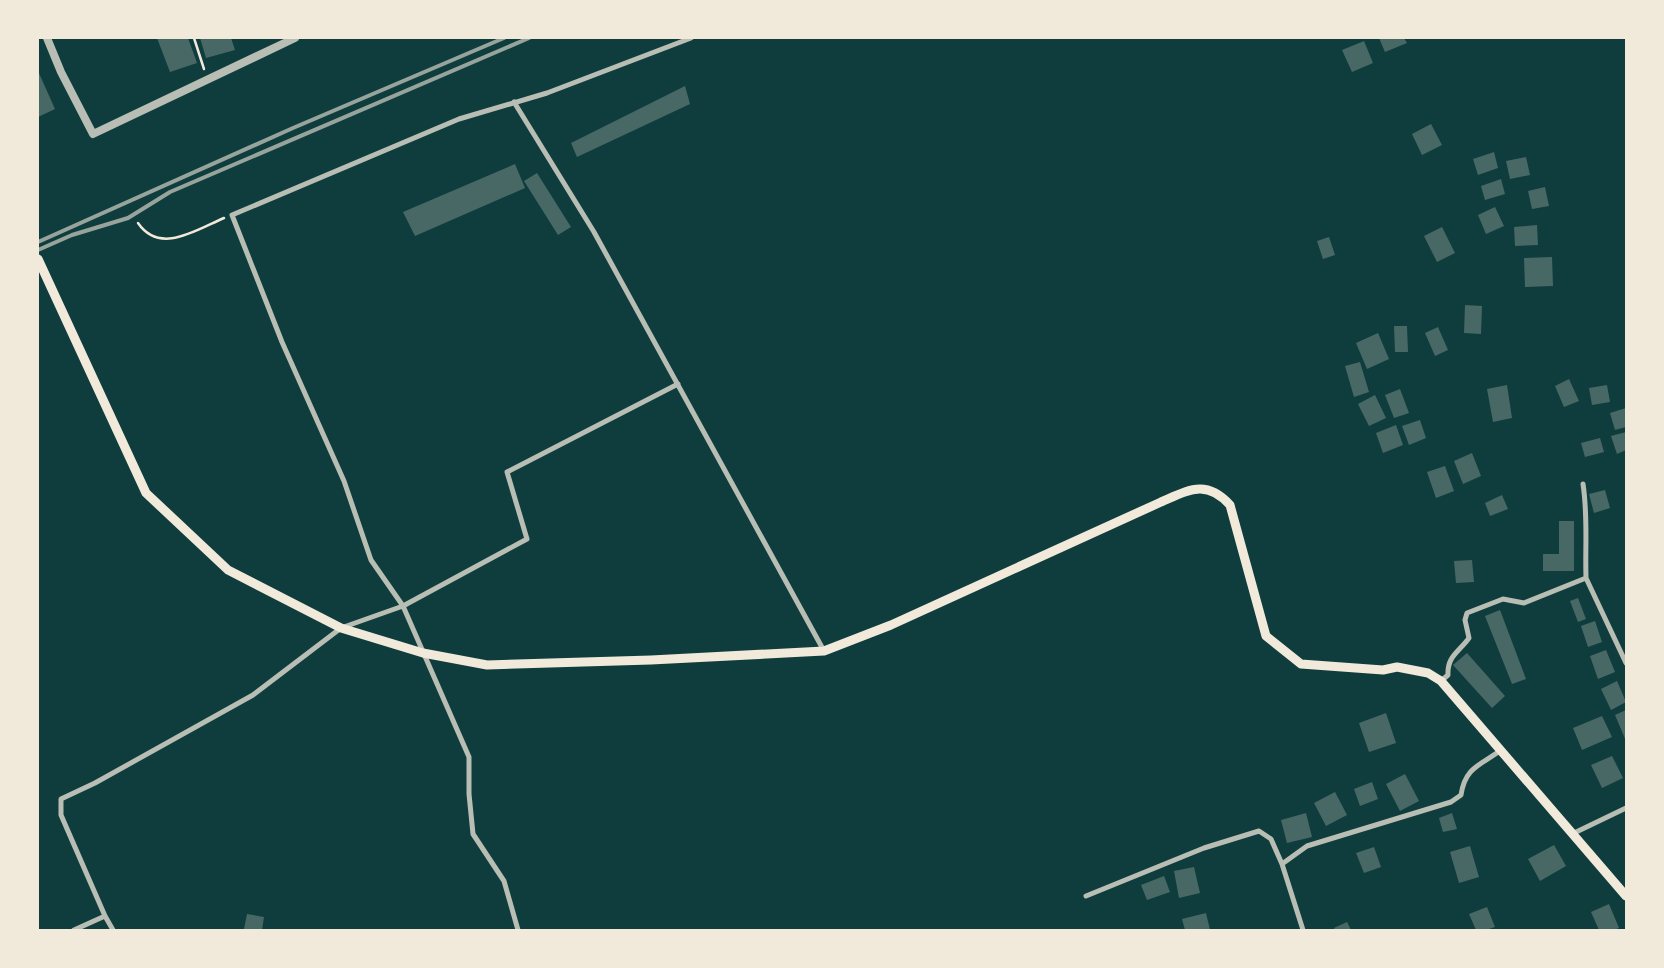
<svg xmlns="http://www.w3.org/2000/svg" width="1664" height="968" font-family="Bitter,serif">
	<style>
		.building { fill: #486865 }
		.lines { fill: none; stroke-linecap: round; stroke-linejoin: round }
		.path { stroke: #f1e9da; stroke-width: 2.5 }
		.minor { stroke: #b8beb3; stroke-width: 5 }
		.tertiary { stroke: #b8beb3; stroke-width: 8 }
		.secondary { stroke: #f1e9da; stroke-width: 9 }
		.rail { stroke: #97a49c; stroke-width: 4 }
	</style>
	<rect width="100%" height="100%" fill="#0f3d3e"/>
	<path class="building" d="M157 38H188L197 63 170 72Z
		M200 38H231L235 50 206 58Z
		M1379 38H1404L1407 43 1385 52Z
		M1364 41 1373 63 1352 72 1342 50Z
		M38 71 55 109 38 117Z
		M685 86 690 104 577 157 571 143Z
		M1431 124 1442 145 1422 155 1412 134Z
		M1494 152 1498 168 1478 175 1473 159Z
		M1526 157 1530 175 1510 179 1506 161Z
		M515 164 525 188 415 236 403 212Z
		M537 173 571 227 558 235 524 181Z
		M1501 179 1505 194 1485 200 1481 186Z
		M1545 187 1549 206 1532 209 1528 191Z
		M1495 207 1504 226 1486 234 1478 215Z
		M1537 225 1538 245 1515 246 1514 227Z
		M1442 227 1455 253 1437 262 1424 236Z
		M1329 237 1335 255 1323 259 1317 241Z
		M1552 257 1553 286 1525 287 1524 258Z
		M1465 305 1482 306 1481 334 1464 333Z
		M1394 326H1407L1408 352H1395Z
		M1438 327 1448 350 1435 356 1425 333Z
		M1378 333 1389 359 1367 369 1356 343Z
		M1360 362 1369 392 1354 397 1345 366Z
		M1569 379 1579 401 1564 407 1555 386Z
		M1507 385 1512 418 1493 422 1487 389Z
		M1607 385 1610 402 1592 405 1589 388Z
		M1400 389 1409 413 1394 418 1385 395Z
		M1375 395 1386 418 1369 426 1358 404Z
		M1626 408V427L1615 430 1610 413Z
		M1420 420 1426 438 1409 445 1402 426Z
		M1396 425 1403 445 1383 453 1376 433Z
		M1626 432V450L1617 454 1611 436Z
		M1600 438 1604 452 1585 457 1581 443Z
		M1472 453 1481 476 1463 484 1454 461Z
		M1445 466 1454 491 1436 498 1427 472Z
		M1605 490 1610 508 1594 513 1589 494Z
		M1502 495 1508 509 1490 516 1485 503Z
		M1559 521H1574V571H1543V554H1559Z
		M1472 560 1474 582 1456 583 1454 561Z
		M1578 598 1586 619 1578 622 1570 601Z
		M1500 610 1526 679 1512 684 1485 616Z
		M1595 621 1602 642 1588 647 1581 626Z
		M1606 650 1615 672 1598 679 1590 656Z
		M1467 653 1505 696 1492 708 1453 665Z
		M1617 681 1626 702 1611 710 1601 689Z
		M1626 710V741L1615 715Z
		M1386 713 1396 743 1369 752 1359 723Z
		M1602 716 1612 737 1582 750 1573 728Z
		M1612 756 1623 778 1602 788 1591 765Z
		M1405 774 1419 801 1400 811 1386 784Z
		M1372 782 1378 799 1360 806 1354 789Z
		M1335 792 1347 815 1326 826 1314 803Z
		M1306 813 1312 837 1287 843 1281 820Z
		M1452 813 1457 829 1443 832 1439 818Z
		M1554 845 1566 866 1540 881 1528 859Z
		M1470 846 1479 877 1459 883 1450 852Z
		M1374 847 1381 867 1364 873 1356 853Z
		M1194 867 1200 893 1179 898 1174 871Z
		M1164 876 1170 892 1147 900 1141 885Z
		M1609 904 1619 928 1613 930H1599L1591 912Z
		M1487 907 1495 927 1486 930H1476L1469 914Z
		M1206 913 1210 930H1185L1182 919Z
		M247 914 264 917 262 930 244 929Z
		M1347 922 1351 930H1335L1334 928Z"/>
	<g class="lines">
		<path class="path" d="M194 38 204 69
			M138 223C160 255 196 230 224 218"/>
		<path class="minor" d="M514 102 594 232 824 651
			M1586 578 1626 663
			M1441 681 1448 675C1447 656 1459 652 1469 638L1465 620 1467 613 1503 599 1524 603 1586 578C1585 546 1588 516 1583 484
			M1572 834 1626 808
			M1086 896 1204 848 1259 831 1271 839 1282 864
			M105 916 113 930
			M74 930 105 916 61 815V799L95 783 253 695 341 628 403 606 527 539 507 472 678 384
			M518 930 504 881 473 834 469 794V757L403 606 371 560 344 481 282 342 232 215 459 119 547 93 691 38
			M1303 930 1282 864 1307 846 1451 802 1461 795C1465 767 1481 765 1501 750"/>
		<path class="tertiary" d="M47 38 61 72 93 134 295 38"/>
		<path class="secondary" d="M38 259 146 493 228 570 341 628 423 653 487 665 651 660 824 651 891 625 1161 502C1189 490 1206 479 1230 505L1266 636 1301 664 1383 670 1397 667 1428 673 1441 681 1626 896"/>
		<path class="rail" d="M38 242 293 128 504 38
			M38 250 72 235 128 218 170 192 529 38"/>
	</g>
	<rect width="1664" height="968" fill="none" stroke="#f1e9da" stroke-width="78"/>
</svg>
